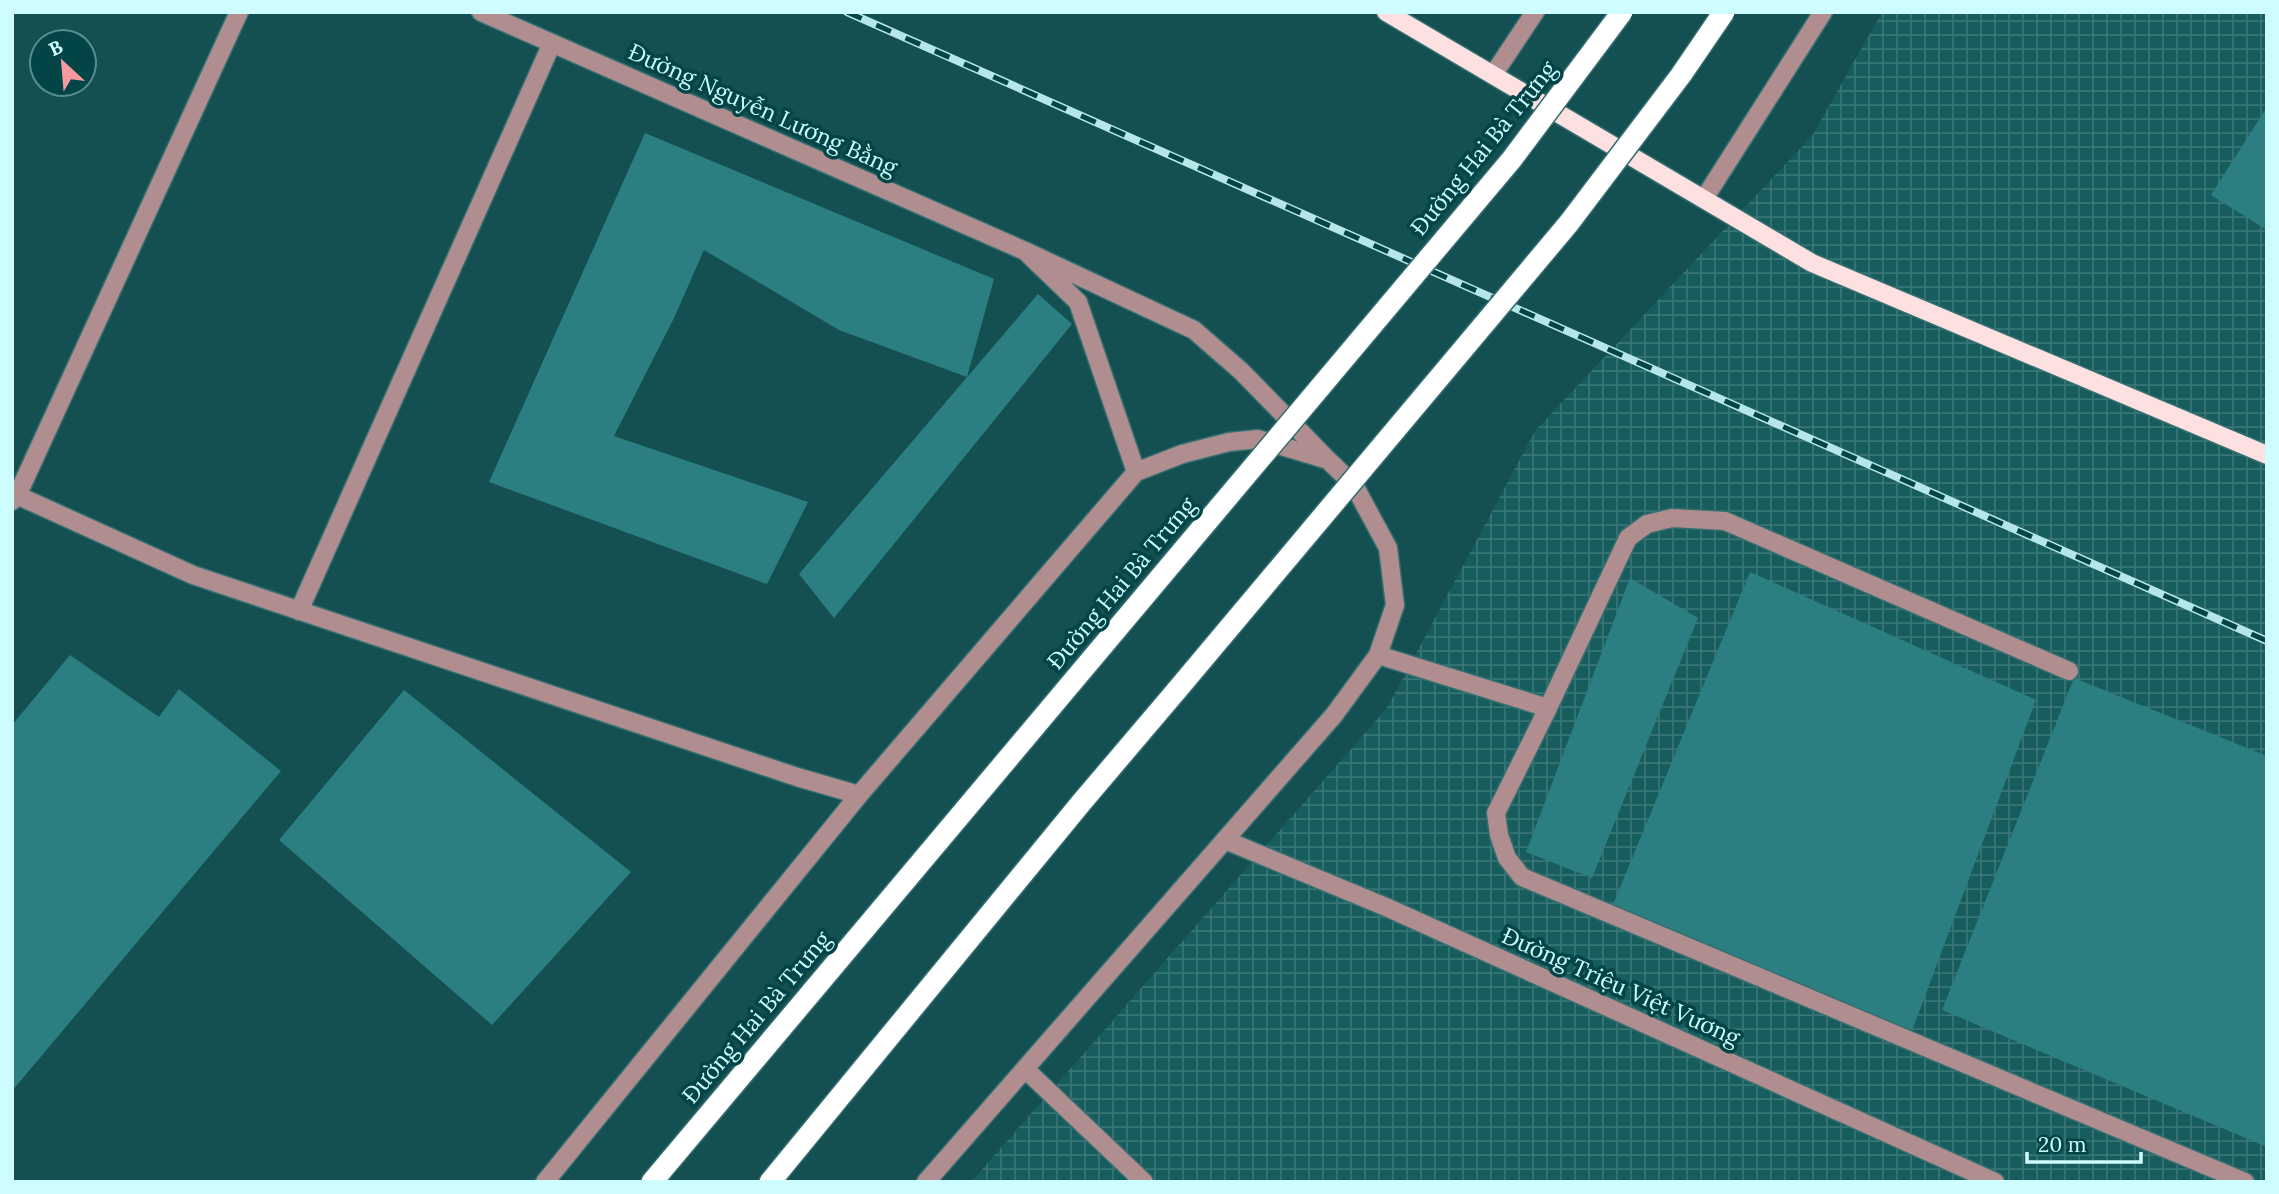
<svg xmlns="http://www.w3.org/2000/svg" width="2279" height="1194" font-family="Lora,serif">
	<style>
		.industrial { fill: url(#industrial-grid) }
		.building { fill: #2c7f81 }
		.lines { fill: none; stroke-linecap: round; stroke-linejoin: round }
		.minor-casing { stroke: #356e70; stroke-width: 21 }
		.major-casing { stroke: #356e70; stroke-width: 21 }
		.highway-casing { stroke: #356e70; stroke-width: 24 }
		.minor { stroke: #b08e8f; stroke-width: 18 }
		.major { stroke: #fde1e1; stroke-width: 18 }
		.highway { stroke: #fff; stroke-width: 21 }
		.rail-casing { stroke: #b5e7e8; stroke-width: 8 }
		.rail { stroke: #034546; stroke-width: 5; stroke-dasharray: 16; stroke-linecap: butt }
		.highway-bridge-casing { stroke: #356e70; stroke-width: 24; stroke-linecap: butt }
		.highway-bridge { stroke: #fff; stroke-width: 21 }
		.labels { text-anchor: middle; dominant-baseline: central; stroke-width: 7; stroke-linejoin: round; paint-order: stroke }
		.street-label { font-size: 23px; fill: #cdfdfe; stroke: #034546 }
	</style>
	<defs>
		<pattern id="industrial-grid" width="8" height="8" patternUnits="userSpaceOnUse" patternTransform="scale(1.75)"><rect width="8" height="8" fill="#185d5e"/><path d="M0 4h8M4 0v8" fill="none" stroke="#387576"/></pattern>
	</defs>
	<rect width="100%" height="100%" fill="#144f51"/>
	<path class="industrial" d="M1882 12H2267V1182H971L1387 708 1535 431 1812 136Z"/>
	<path class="building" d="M2267 107V230L2211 195Z
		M645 133 994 279 967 377 839 330 704 250 674 318 614 436 808 502 767 584 489 482Z
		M1038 294 1072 324 834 618 799 574Z
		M1750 572 2036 700 1910 1036 1612 907Z
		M1630 578 1698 618 1592 878 1526 852Z
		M70 655 159 717 179 689 281 771 12 1091V725Z
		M2074 678 2267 756V1147L1942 1010Z
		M404 690 631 872 492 1025 279 840Z"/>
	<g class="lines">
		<defs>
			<path id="minor" d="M481 12 1025 251
				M1493 75 1535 12
				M1704 199 1823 12
				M1136 472 1078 302 1025 251 1194 330 1241 371 1326 458
				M12 493 193 575 797 777 859 795
				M12 501 17 496 239 12
				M299 611 552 43
				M1378 655 1548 708 1628 538 1647 524 1672 518 1725 521 2069 671
				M1548 708 1496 813 1499 835 1507 858 1522 877 2245 1182
				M1225 840 1386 907 1995 1182
				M1025 1069 1144 1182
				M545 1182 859 795 1136 472 1182 454 1229 442 1258 439 1328 460 1354 485 1388 548 1395 605 1378 655 1334 715 926 1182"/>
			<path id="major" d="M1386 12 1812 263 2267 455"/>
			<path id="highway" d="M652 1182 1116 630
				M770 1182 1081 803 1177 690"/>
		</defs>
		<use href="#minor" class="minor-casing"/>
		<use href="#major" class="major-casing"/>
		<use href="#highway" class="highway-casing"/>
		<use href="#minor" class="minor"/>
		<use href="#major" class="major"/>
		<use href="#highway" class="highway"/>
		<defs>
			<path id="rail" d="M847 12 2267 641"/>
		</defs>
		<use href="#rail" class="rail-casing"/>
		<use href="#rail" class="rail"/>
		<defs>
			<path id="highway-bridge" d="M1116 630 1512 159 1622 12
				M1177 690 1569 223 1681 75 1724 12"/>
		</defs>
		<use href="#highway-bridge" class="highway-bridge-casing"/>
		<use href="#highway-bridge" class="highway-bridge"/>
	</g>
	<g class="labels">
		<g class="street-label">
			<text transform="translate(763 109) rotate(24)">Đường Nguyễn Lương Bằng</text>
			<text transform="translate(1483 148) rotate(-51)">Đường Hai Bà Trưng</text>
			<text transform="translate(1121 583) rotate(-50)">Đường Hai Bà Trưng</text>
			<text transform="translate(1621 986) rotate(24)">Đường Triệu Việt Vương</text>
			<text transform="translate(756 1017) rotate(-50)">Đường Hai Bà Trưng</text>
		</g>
	</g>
	<rect width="2279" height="1194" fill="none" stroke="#cdfdfe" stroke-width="28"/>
	<g transform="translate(63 63) rotate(334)"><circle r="33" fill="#034546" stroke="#548f90" stroke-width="2"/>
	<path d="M0-5L12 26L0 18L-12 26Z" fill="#f59b9f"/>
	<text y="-10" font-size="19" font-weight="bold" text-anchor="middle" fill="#cdfdfe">B</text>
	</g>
	<path d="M2027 1152v10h114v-10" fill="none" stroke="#cdfdfe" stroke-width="3.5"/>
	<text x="2038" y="1152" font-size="21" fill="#cdfdfe" stroke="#034546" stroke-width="5" paint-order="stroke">20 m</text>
</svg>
